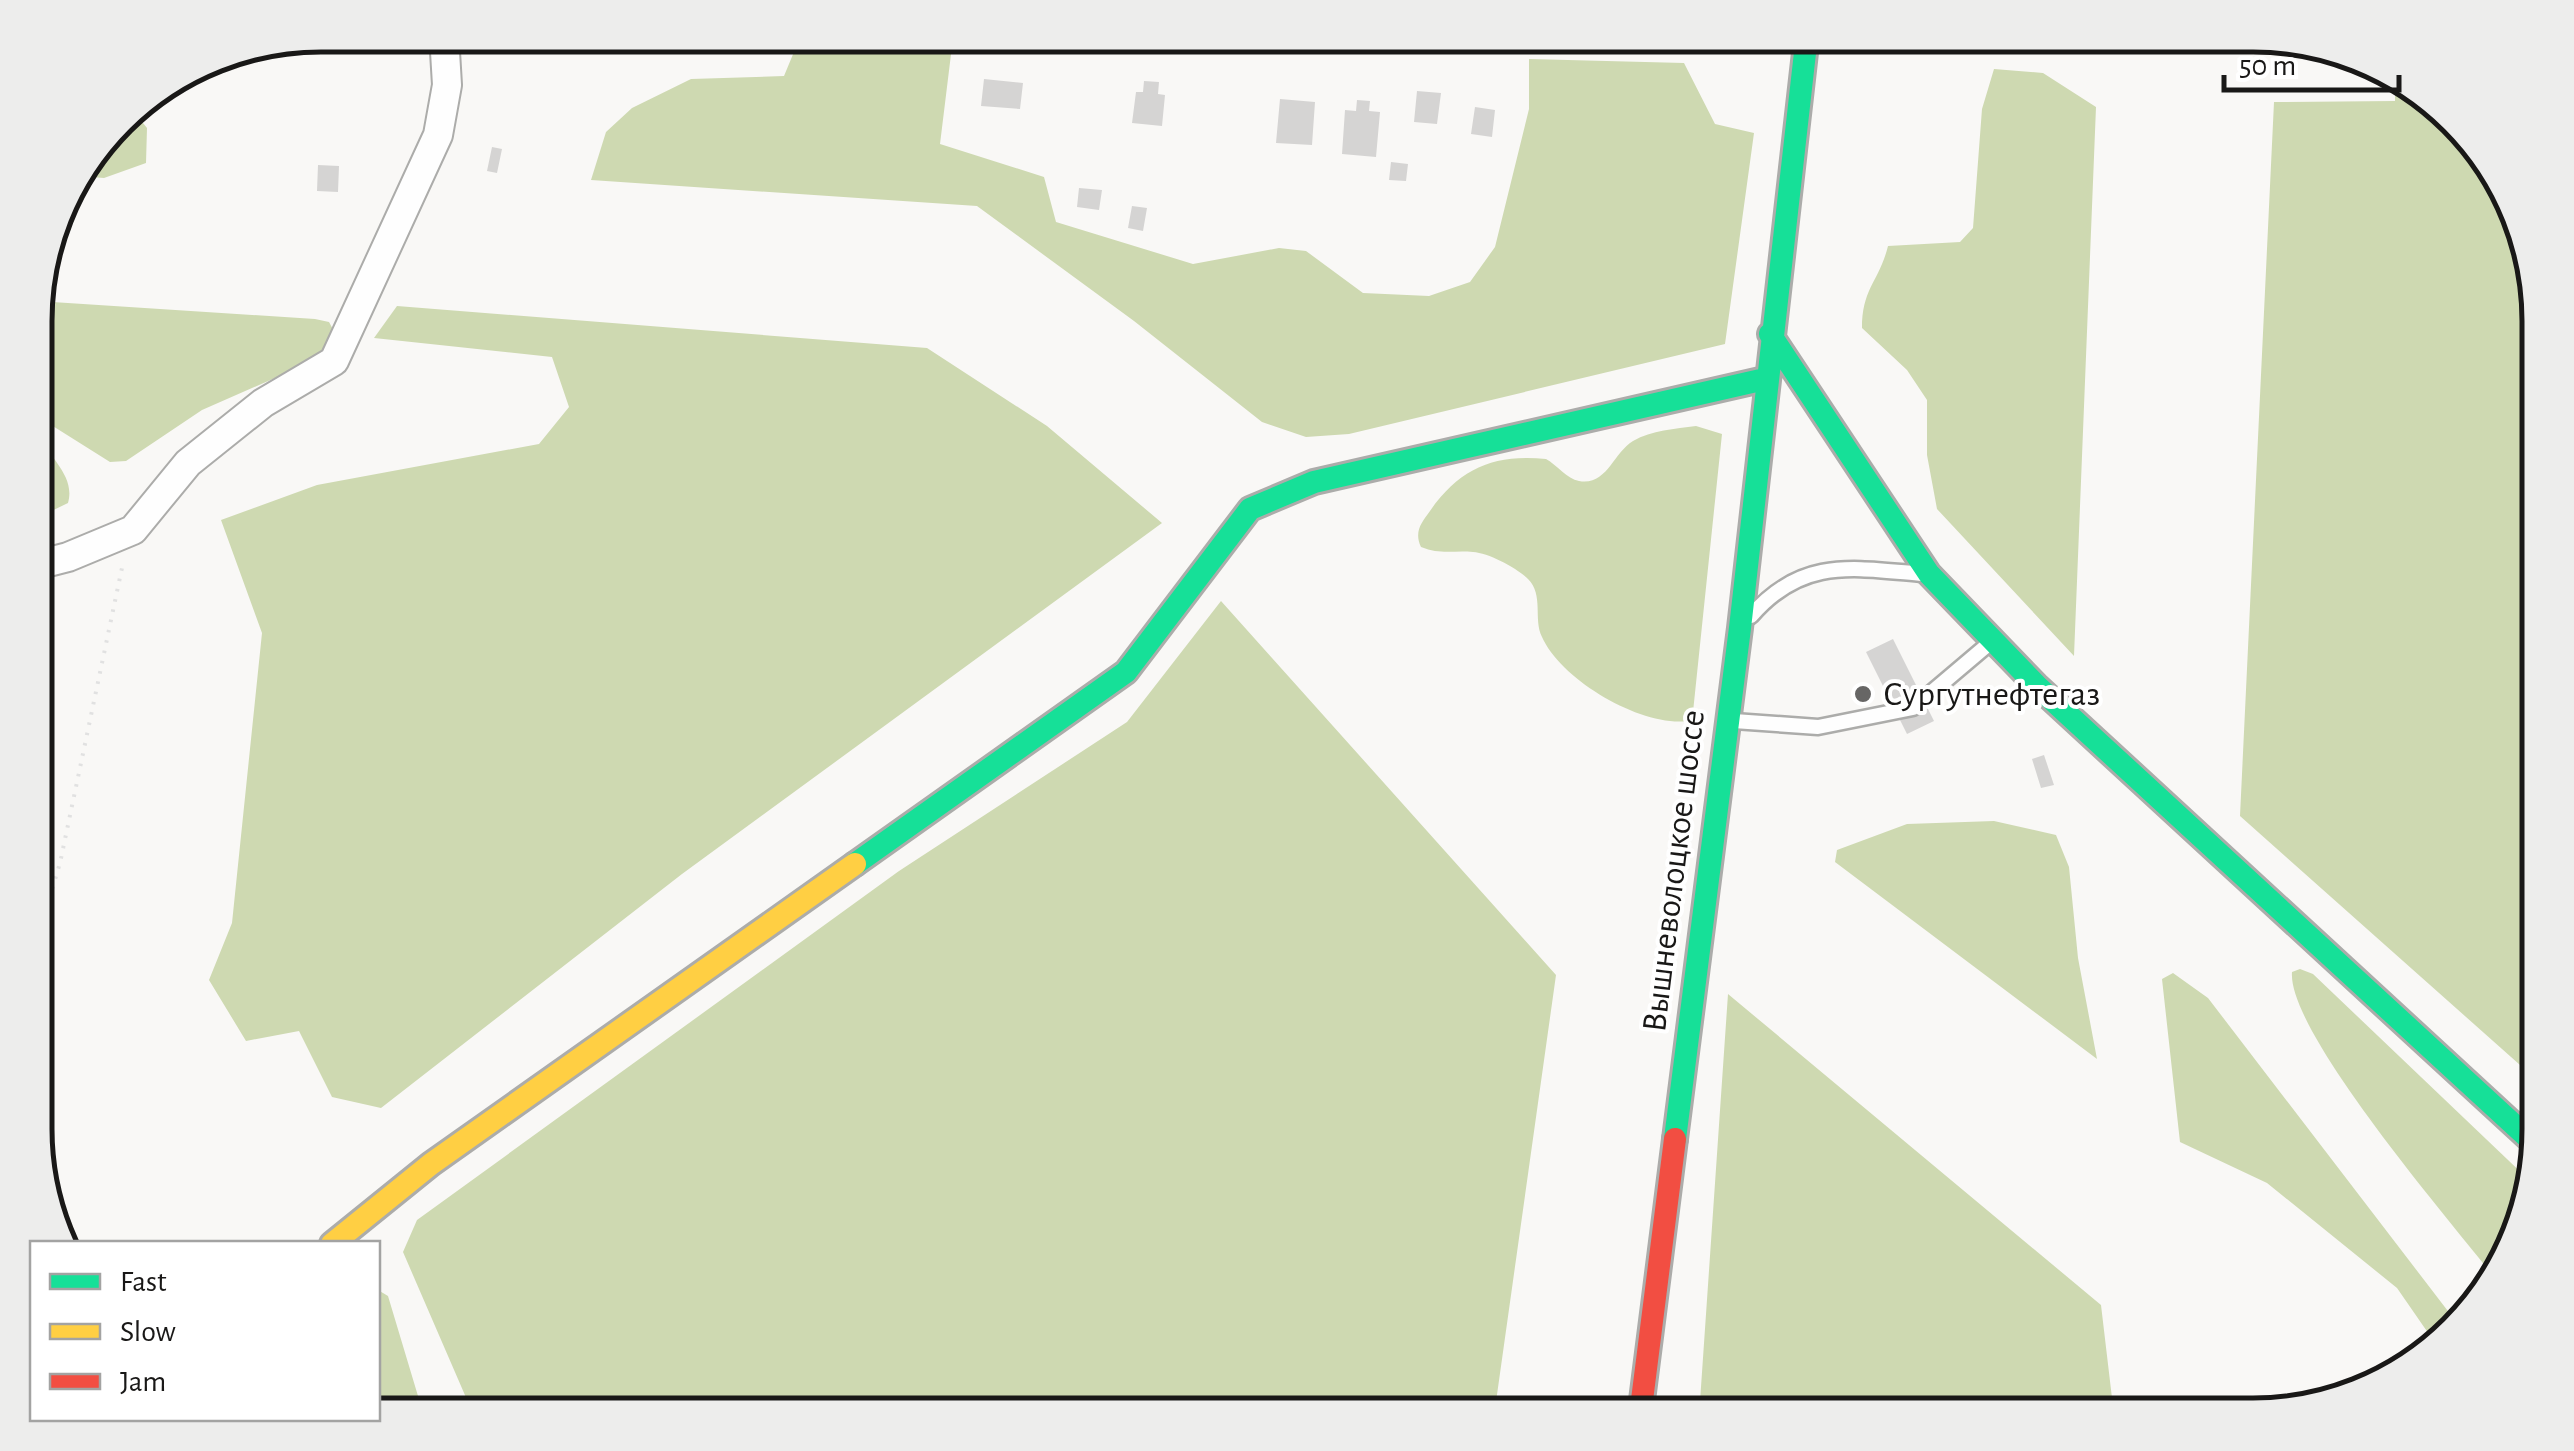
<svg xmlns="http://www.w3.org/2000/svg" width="2574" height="1451" font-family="'Alegreya Sans',sans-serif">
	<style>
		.forest { fill: #ced9b1 }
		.building { fill: #d5d4d3 }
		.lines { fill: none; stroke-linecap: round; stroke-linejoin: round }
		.lane-casing { stroke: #acacaa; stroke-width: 19 }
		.street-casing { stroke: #acacaa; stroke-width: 32 }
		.fast-casing { stroke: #acacaa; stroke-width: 28 }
		.slow-casing { stroke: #acacaa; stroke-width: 28 }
		.jam-casing { stroke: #acacaa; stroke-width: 28 }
		.path { stroke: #e1e1e1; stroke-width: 4; stroke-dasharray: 2.5 8; stroke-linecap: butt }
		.lane { stroke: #fefefe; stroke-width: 14 }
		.street { stroke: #fefefe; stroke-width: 28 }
		.fast { stroke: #16e098; stroke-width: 22 }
		.slow { stroke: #ffcf43; stroke-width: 22 }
		.jam { stroke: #f24e42; stroke-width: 22 }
		.poi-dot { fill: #676665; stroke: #fff; stroke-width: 4 }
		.labels { text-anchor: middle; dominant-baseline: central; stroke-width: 8; stroke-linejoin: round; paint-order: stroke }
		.poi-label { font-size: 35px; fill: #191817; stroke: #fff; text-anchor: start }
		.street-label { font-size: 35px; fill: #191817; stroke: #fff }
		.rim { fill: none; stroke: #191817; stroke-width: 5 }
	</style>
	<rect width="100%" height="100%" fill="#f9f8f6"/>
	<path class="forest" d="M801 35 953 38 940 144 1044 177 1056 222 1193 264 1279 248 1306 251 1363 293 1429 296 1470 282 1495 247 1529 109V59L1684 63 1715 124 1754 133 1725 344 1349 434 1306 437 1262 422 1134 321 977 206 591 180 606 132 632 108 691 79 784 76Z
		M1994 69 2043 73 2096 107 2074 656 1937 509 1927 455V400L1907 370 1862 328C1862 288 1879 282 1888 246L1960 242 1973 228 1982 109Z
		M2395 73 2491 163 2538 302V1081L2240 816 2274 102 2395 101Z
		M131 108 147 128 146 163 104 178 79 176Z
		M37 301 315 319 329 322 335 333 334 345 293 370 202 410 126 461 110 462 48 423 41 433C47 459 76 474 68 503L37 518Z
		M397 306 927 348 1047 426 1162 523 682 874 381 1108 332 1097 299 1031 246 1041 209 980 232 923 262 633 221 520 317 485 539 444 569 407 552 357 374 338Z
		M1696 426 1722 434 1693 712 1688 721C1641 727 1561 680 1542 637 1533 619 1544 595 1528 579 1517 568 1489 553 1473 552 1454 550 1441 555 1421 547 1414 532 1421 523 1430 511 1460 468 1494 454 1546 459 1557 465 1567 479 1579 481 1607 486 1613 453 1633 441 1652 430 1675 429 1696 426Z
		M1221 601 1556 975 1494 1416H474L403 1252 417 1220 899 871 1127 722Z
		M1994 821 2056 835 2069 867 2078 958 2097 1059 1835 862 1837 850 1907 824Z
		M2300 969 2313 974 2529 1180 2501 1272 2495 1278C2453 1224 2287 1032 2292 972Z
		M2173 973 2208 998 2454 1319 2433 1340 2397 1288 2267 1183 2180 1142 2162 979Z
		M1728 994 2101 1305 2114 1415 1699 1416Z
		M378 1290 388 1296 424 1416H378Z"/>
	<path class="building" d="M984 79 1023 83 1020 109 981 106Z
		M1144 81 1159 82 1158 94 1165 95 1162 126 1132 123 1136 92H1143Z
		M1417 91 1441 93 1437 124 1414 122Z
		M1280 99 1315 102 1312 145 1276 143Z
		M1357 100 1370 101 1369 111 1380 112 1376 157 1342 154 1345 110 1356 111Z
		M1475 107 1495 110 1492 137 1471 134Z
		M492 147 502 149 497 173 487 171Z
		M1391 162 1408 164 1406 181 1389 180Z
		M318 165 339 166 338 192 317 191Z
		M1079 188 1102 190 1099 210 1077 207Z
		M1132 206 1147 208 1143 231 1128 228Z
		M1893 639 1934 721 1907 734 1866 652Z
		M2044 755 2054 785 2041 788 2032 759Z"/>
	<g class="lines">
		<defs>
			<path id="lane" d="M1751 616C1802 557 1852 568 1923 574
				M1734 721 1818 727 1913 708 1991 642"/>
			<path id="street" d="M37 565 68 557 133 530 188 463 263 403 334 361 438 135 447 85 444 35"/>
			<path id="fast" d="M1770 334 1929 574 2036 685 2538 1147
				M855 864 1126 672 1250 509 1314 482 1765 379
				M1675 1139 1740 628 1807 35"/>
			<path id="slow" d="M332 1244 431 1164 855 864"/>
			<path id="jam" d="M1640 1416 1675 1139"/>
		</defs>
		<use href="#lane" class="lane-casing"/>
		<use href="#street" class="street-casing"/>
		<use href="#fast" class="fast-casing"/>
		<use href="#slow" class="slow-casing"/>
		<use href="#jam" class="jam-casing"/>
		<path class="path" d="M37 939 60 863 123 563"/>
		<use href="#lane" class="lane"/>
		<use href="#street" class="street"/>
		<use href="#fast" class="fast"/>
		<use href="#slow" class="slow"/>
		<use href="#jam" class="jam"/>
	</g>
	<circle class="poi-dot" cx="1863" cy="694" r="10"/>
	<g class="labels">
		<g class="poi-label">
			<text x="1883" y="694">Сургутнефтегаз</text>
		</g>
		<g class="street-label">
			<text transform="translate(1674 871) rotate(-83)">Вышневолоцкое шоссе</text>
		</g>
	</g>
	<path d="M0 0H2574V1451H0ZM321 52H2253A269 269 0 0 1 2522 321V1129A269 269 0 0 1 2253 1398H321A269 269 0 0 1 52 1129V321A269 269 0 0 1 321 52Z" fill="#ededec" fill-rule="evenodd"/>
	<path class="rim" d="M321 52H2253A269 269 0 0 1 2522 321V1129A269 269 0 0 1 2253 1398H321A269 269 0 0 1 52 1129V321A269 269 0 0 1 321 52Z"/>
	<rect x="30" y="1241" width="350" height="180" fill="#ffffff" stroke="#a3a3a2" stroke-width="2.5"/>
	<rect x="50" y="1274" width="50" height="15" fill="#16e098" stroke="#a3a3a2" stroke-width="2.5"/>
	<text x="120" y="1291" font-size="30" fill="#191817">Fast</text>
	<rect x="50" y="1324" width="50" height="15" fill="#ffcf43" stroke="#a3a3a2" stroke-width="2.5"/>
	<text x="120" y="1341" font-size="30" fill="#191817">Slow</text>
	<rect x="50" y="1374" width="50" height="15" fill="#f24e42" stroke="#a3a3a2" stroke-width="2.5"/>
	<text x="120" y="1391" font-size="30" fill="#191817">Jam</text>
	<path d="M2224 75v15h175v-15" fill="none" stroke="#191817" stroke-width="5"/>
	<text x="2239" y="75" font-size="30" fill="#191817" stroke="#ffffff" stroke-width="8" paint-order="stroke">50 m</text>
</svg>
